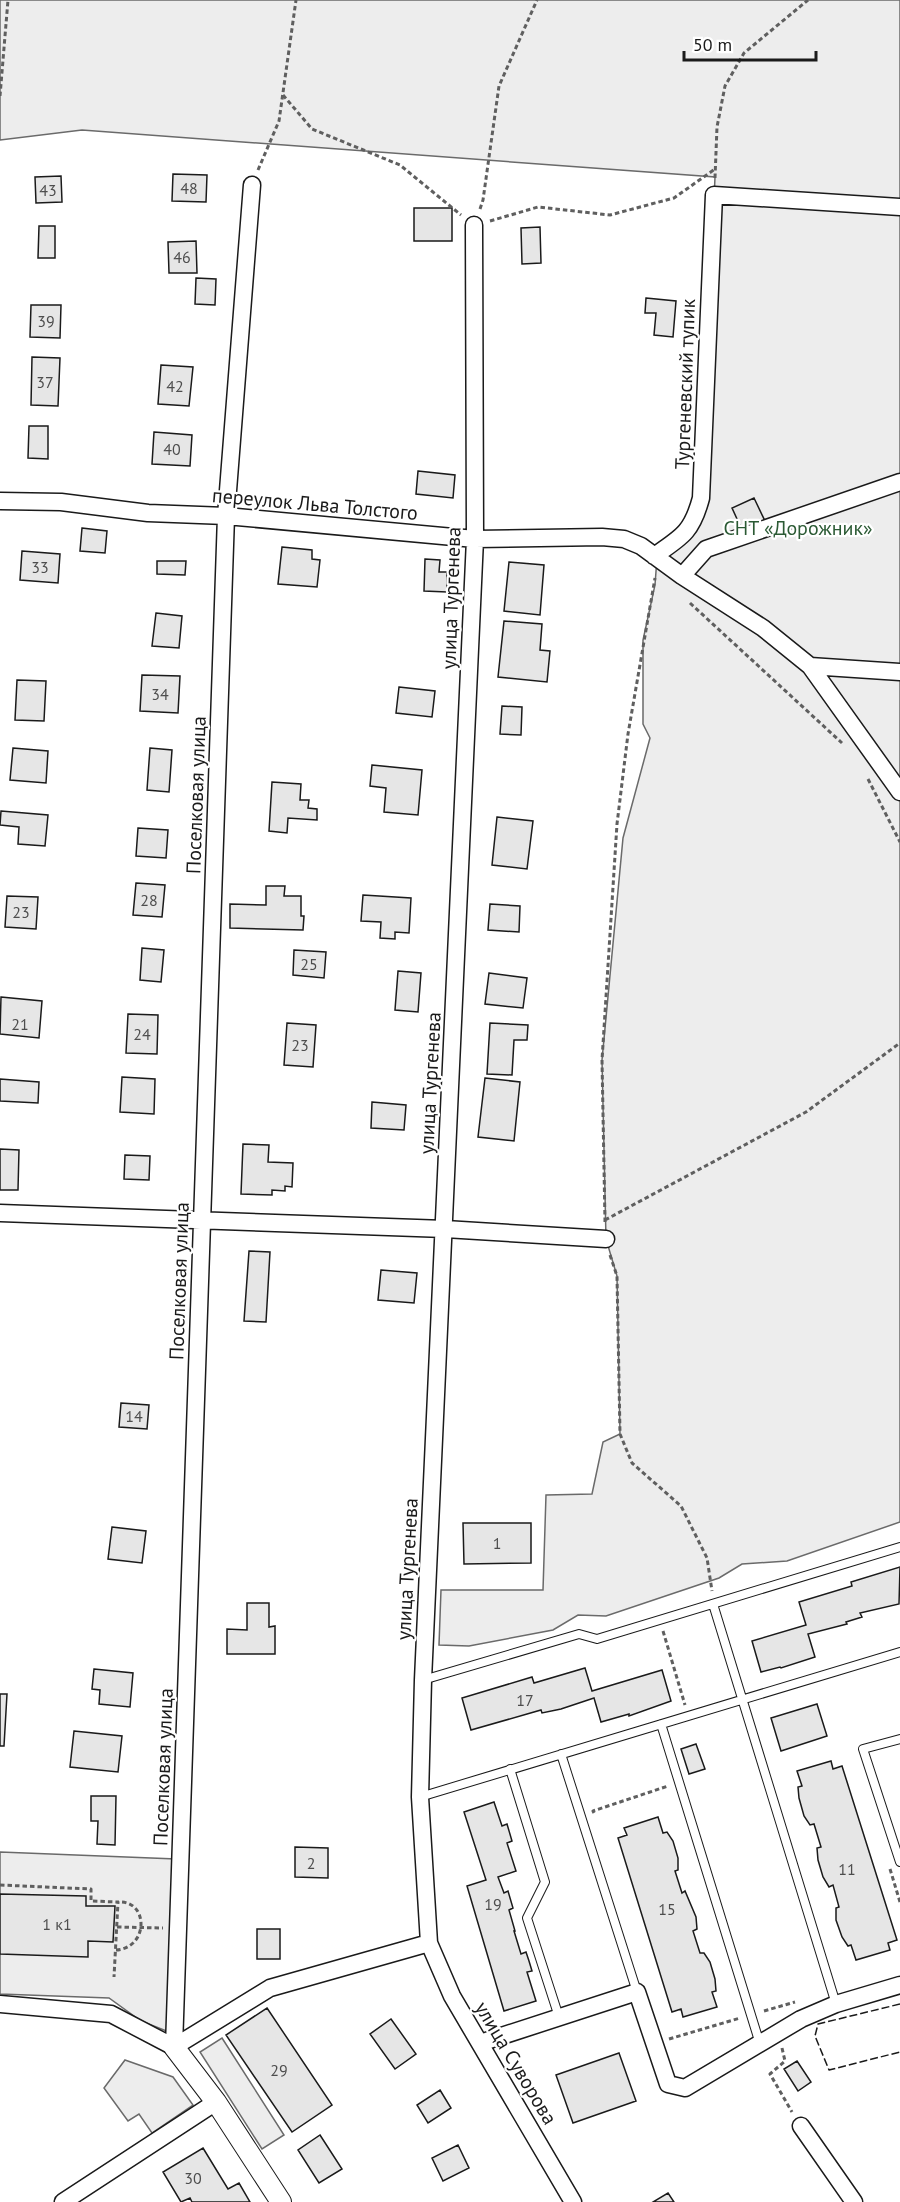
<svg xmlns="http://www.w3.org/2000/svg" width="900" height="2202" font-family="'PT Sans',sans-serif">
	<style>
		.built { fill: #ededed; stroke: #6a6a6a; stroke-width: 1.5 }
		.building { fill: #e6e6e6; stroke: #1a1a1a; stroke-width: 1.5 }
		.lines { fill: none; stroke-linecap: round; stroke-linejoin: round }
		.service-casing { stroke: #1a1a1a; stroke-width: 10 }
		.minor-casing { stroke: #1a1a1a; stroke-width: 19 }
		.tertiary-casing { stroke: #1a1a1a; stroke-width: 22 }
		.path { stroke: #5f5f5f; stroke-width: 3; stroke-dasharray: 4.5 3; stroke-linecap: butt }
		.service { stroke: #fff; stroke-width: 8 }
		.minor { stroke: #fff; stroke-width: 16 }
		.tertiary { stroke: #fff; stroke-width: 20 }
		.fence { stroke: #1a1a1a; stroke-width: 1.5; stroke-dasharray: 8 3; stroke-linecap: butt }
		.labels { text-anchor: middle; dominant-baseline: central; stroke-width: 4.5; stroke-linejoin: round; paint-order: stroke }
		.number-label { font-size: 16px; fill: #4d4d4d }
		.street-label { font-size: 20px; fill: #1a1a1a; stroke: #fff }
		.park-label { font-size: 20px; fill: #2b5a34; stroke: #fff }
	</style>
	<rect width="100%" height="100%" fill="#fff"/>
	<path class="built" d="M0 0H900V1522L787 1561 742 1564 719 1578 606 1616 578 1615 553 1630 469 1646 439 1645 441 1590H543L546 1495 592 1494 603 1442 620 1434 617 1276 606 1239 602 1060 623 838 650 738 643 724V640L655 585 657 558 682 537 702 483 715 177 82 130 0 140Z
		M0 1852 176 1859 169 2032 141 2021 109 1998 0 1994Z
		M222 2038 284 2135 262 2149 200 2052Z
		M125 2060 173 2077 193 2105 152 2133 139 2114 128 2121 104 2088Z"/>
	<path class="building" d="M173 174 207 175 206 202 172 201Z
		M61 176 62 202 36 203 35 177Z
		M414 208H452V241H414Z
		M39 226H55V258H38Z
		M540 227 541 263 522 264 521 228Z
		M196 241 197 273H169L168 242Z
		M196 278 216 279 215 305 195 304Z
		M646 298 676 301 673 337 654 335 656 313H645Z
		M31 305H61L60 338 30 337Z
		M32 357 60 358 58 406 31 405Z
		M161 365 193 367 189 406 158 404Z
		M29 426H48V459L28 458Z
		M154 432 192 435 190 466 152 464Z
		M418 471 455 475 453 498 416 494Z
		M754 498 765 521 743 532 732 508Z
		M82 528 107 531 105 553 80 551Z
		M282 547 312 550V559L320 560 317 587 278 584Z
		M22 551 60 554 58 583 20 580Z
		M425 559 440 560 439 572H447V592L424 591Z
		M157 561H186L185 575 157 574Z
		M509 562 544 565 540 615 504 611Z
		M156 613 182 616 179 648 152 646Z
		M504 621 542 624 540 650 550 651 547 682 498 677Z
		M142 675 180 676 178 713 140 711Z
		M17 680 46 681 44 721 15 720Z
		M399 687 435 691 432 717 396 713Z
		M502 706 522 707 521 735 500 734Z
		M13 748 48 751 46 783 10 780Z
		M150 748 172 750 169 792 147 790Z
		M372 765 422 770 418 815 384 812 386 788 370 786Z
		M272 782 301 784 300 800H309L308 808 317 809V820L288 818 287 833 269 831Z
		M1 811 48 815 45 846 18 844 19 827 0 825Z
		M497 817 533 821 527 869 492 865Z
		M138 828 168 830 166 858 136 856Z
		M136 883 165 885 162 917 133 915Z
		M266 886H285L284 896H301V916H304L303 930 230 928V904L266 905Z
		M363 895 411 898 409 933 395 932V939L380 938 381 922 361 921Z
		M7 896 38 897 36 929 5 927Z
		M490 904 520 906 519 932 488 930Z
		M142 948 164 950 161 982 140 980Z
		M294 950 326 952 324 978 293 975Z
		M398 971 421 973 418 1012 395 1010Z
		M489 973 527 978 523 1008 485 1004Z
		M1 997 42 1001 39 1038 0 1034Z
		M128 1014 158 1015 157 1054 126 1053Z
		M287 1023 316 1025 313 1067 284 1065Z
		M490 1023 528 1025 527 1040H514L512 1075 487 1074Z
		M122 1077 155 1079 154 1114 120 1112Z
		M485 1078 520 1082 514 1141 478 1137Z
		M0 1079 39 1082 38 1103 0 1101Z
		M372 1102 406 1105 404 1130 371 1128Z
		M243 1144 269 1145 268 1162 293 1163 292 1187 285 1186V1191L272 1190V1195L241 1194Z
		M0 1149 19 1150 18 1190H0Z
		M125 1155 150 1156 149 1180 124 1179Z
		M249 1251 270 1252 266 1322 244 1321Z
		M381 1270 417 1273 414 1303 378 1300Z
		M121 1403 149 1405 147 1429 119 1427Z
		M463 1523H531V1563L464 1564Z
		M112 1527 146 1531 142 1563 108 1559Z
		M900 1567 899 1604 860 1613 862 1617 846 1622 847 1624 808 1634 815 1657 781 1668 780 1667 761 1672 752 1641 806 1625 799 1602 852 1586 851 1582Z
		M247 1603H269V1627L275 1626V1654H227V1629L247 1630Z
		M585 1668 592 1691 662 1670 671 1701 629 1716V1714L601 1722 594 1698 561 1709 542 1713 541 1710 471 1730 462 1698 532 1677 534 1683Z
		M94 1669 133 1673 130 1707 99 1704 100 1690 92 1689Z
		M0 1694H7L4 1746H0Z
		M817 1704 827 1736 781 1751 771 1718Z
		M74 1731 122 1736 118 1772 70 1767Z
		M696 1744 705 1769 689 1774 681 1749Z
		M831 1761 833 1769 842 1766 897 1940 888 1943 890 1950 856 1960 851 1945 848 1946 842 1937 836 1920V1908L839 1907 833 1885 829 1887 823 1877 818 1860 817 1848 821 1847 814 1824 810 1825 804 1816 799 1798 798 1787 802 1786 797 1771Z
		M91 1796H116L115 1845 97 1844 98 1821H91Z
		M494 1802 502 1826 507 1824 512 1841 507 1843 516 1871 498 1877 504 1893 508 1891 513 1908 509 1910 515 1931H514L521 1954 526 1952 529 1961 532 1971 527 1972 536 2001 504 2011 467 1886 486 1880 464 1812Z
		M658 1817 663 1833 667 1832 673 1841 678 1858V1870L675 1871 682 1893 685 1891 696 1917 697 1929 693 1931 700 1953H704L710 1962 715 1979 716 1991 712 1992 717 2007 683 2017 681 2009 672 2012 618 1838 627 1835 624 1828Z
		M295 1847 328 1848V1878L295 1877Z
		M0 1894 86 1896V1906H115L113 1942 88 1941V1957L0 1954Z
		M257 1929H280V1959H257Z
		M267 2008 332 2105 292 2132 226 2035Z
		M391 2019 416 2054 395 2069 370 2034Z
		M619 2053 636 2101 573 2123 556 2075Z
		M797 2061 811 2082 798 2091 784 2069Z
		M440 2090 451 2108 428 2123 417 2105Z
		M320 2135 342 2169 319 2183 298 2150Z
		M458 2145 469 2168 443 2181 432 2158Z
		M203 2148 228 2189 239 2183 250 2202H192L190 2198 181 2202 163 2172Z
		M668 2193 674 2202H653Z"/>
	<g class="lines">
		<defs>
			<path id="service" d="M713 1604 836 2004
				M423 1680 579 1634 597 1639 900 1547
				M661 1724 760 2044
				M900 1739 863 1749 900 1862
				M561 1754 637 1992
				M510 1769 545 1882 527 1918 559 2017
				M420 1797 900 1652"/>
			<path id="minor" d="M474 225 475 539 423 1680 420 1797 429 1943 452 1996 573 2202
				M0 501 61 502 148 513 226 516 475 539 602 537 624 539 641 546 682 576 763 628 810 666 900 792
				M654 556C682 537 692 532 701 498L714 195 900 207
				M682 576 706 549 900 482
				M810 666 900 672
				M0 1213 445 1229 606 1239
				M0 2004 111 2014 174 2047
				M480 2043 637 1992 668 2084 685 2088 801 2019 836 2004 900 1985
				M174 2047 226 516 252 185
				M174 2047 270 1988 429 1943
				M801 2126 854 2202
				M63 2202 216 2102"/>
			<path id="tertiary" d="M174 2047 216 2102 281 2202"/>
		</defs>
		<use href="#service" class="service-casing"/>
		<use href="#minor" class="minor-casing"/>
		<use href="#tertiary" class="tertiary-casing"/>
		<path class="path" d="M283 95 312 129 400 165 461 215
			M0 96 8 0
			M258 170 279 121 296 0
			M715 178 717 127 725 86 744 53 808 0
			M480 209 483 200 499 86 537 0
			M490 221 538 207 610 215 674 198 715 169
			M690 603 842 743
			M868 779 900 842
			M605 1220 806 1112 900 1043
			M605 1222 602 1060 617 824 628 734 655 578
			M610 1255 617 1276 620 1434 632 1463 681 1506 707 1558 712 1591
			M663 1631 685 1705
			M594 1813 593 1811 668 1786
			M890 1869 900 1902
			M0 1885 91 1889V1901L118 1902 114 1977
			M117 1927 163 1928
			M116 1950C149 1948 149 1900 118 1902
			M764 2011 795 2002
			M669 2039 740 2018
			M782 2048 785 2061 770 2074 792 2112"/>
		<use href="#service" class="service"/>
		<use href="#minor" class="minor"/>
		<use href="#tertiary" class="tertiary"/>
		<path class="fence" d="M900 2004 818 2024 815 2036 829 2070 900 2052"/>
	</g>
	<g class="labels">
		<g class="number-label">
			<text x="189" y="188">48</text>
			<text x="48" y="190">43</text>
			<text x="182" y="257">46</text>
			<text x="46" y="321">39</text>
			<text x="45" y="382">37</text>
			<text x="175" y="386">42</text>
			<text x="172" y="449">40</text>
			<text x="40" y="567">33</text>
			<text x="160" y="694">34</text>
			<text x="149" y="900">28</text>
			<text x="21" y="912">23</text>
			<text x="309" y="964">25</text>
			<text x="20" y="1024">21</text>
			<text x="142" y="1034">24</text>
			<text x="300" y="1045">23</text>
			<text x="134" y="1416">14</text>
			<text x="497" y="1543">1</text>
			<text x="525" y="1700">17</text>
			<text x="311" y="1863">2</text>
			<text x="847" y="1869">11</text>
			<text x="493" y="1904">19</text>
			<text x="667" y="1909">15</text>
			<text x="57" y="1924">1 к1</text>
			<text x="279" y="2070">29</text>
			<text x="193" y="2178">30</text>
		</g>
		<g class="street-label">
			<text transform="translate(685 384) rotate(-88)">Тургеневский тупик</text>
			<text transform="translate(315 504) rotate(5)">переулок Льва Толстого</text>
			<text transform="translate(451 598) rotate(-88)">улица Тургенева</text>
			<text transform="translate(196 795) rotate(-88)">Поселковая улица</text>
			<text transform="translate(430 1083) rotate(-87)">улица Тургенева</text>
			<text transform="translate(179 1281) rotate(-88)">Поселковая улица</text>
			<text transform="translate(407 1569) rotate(-87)">улица Тургенева</text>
			<text transform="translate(163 1767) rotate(-88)">Поселковая улица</text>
			<text transform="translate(516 2063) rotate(59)">улица Суворова</text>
		</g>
		<g class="park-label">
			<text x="798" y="528">СНТ «Дорожник»</text>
		</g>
	</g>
	<path d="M684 51v9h132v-9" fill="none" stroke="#1a1a1a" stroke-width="3"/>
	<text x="693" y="51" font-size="18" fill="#1a1a1a" stroke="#ffffff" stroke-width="4.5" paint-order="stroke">50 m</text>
</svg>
